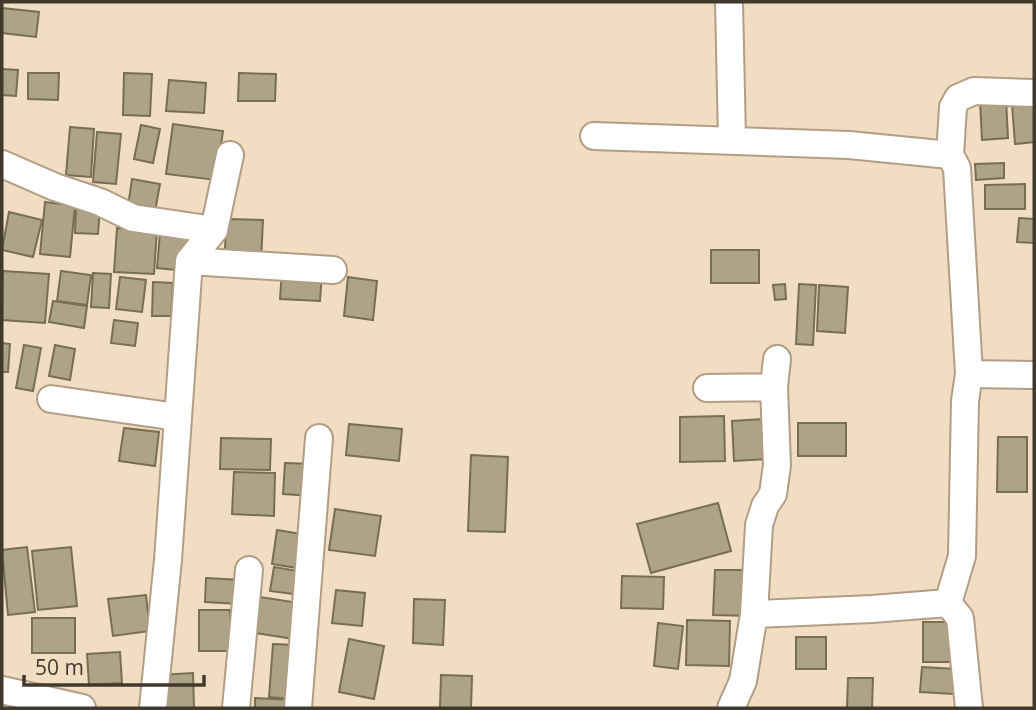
<svg xmlns="http://www.w3.org/2000/svg" width="1036" height="710" font-family="'Open Sans',sans-serif">
	<style>
		.building { fill: #ada487; stroke: #776e53; stroke-width: 2 }
		.lines { fill: none; stroke-linecap: round; stroke-linejoin: round }
		.street-casing { stroke: #b19e84; stroke-width: 30 }
		.street { stroke: #fff; stroke-width: 26 }
	</style>
	<rect width="100%" height="100%" fill="#f1ddc2"/>
	<path class="building" d="M2 8 39 12 36 37 2 33Z
		M2 69 18 70 16 96 2 95Z
		M28 73H59L58 100 28 99Z
		M124 73 152 74 150 116 123 115Z
		M239 73 276 74 275 101H238Z
		M169 80 206 83 204 113 166 111Z
		M1006 99 1008 138 982 140 980 101Z
		M1034 102V142L1015 144 1012 104Z
		M173 124 223 131 216 180 166 174Z
		M141 125 160 129 153 163 134 159Z
		M70 127 94 129 91 177 66 175Z
		M97 132 121 134 116 184 93 182Z
		M1004 163V178L976 180 975 164Z
		M132 179 160 184 154 217 127 213Z
		M1025 184V209H985V185Z
		M45 202 75 206 70 257 40 254Z
		M76 206 100 207 98 234 75 233Z
		M9 212 42 220 33 257 2 250Z
		M1019 218 1034 219V243L1017 242Z
		M227 219 263 220 261 262 224 260Z
		M117 228 157 230 154 274 114 272Z
		M160 233 189 235 186 271 157 268Z
		M711 250H759V283H711Z
		M282 270 322 273 320 301 280 299Z
		M3 271 49 274 45 323 2 320Z
		M61 271 91 275 87 305 57 301Z
		M93 273 111 274 109 308 91 307Z
		M120 277 146 280 142 312 116 309Z
		M348 277 377 281 373 320 344 316Z
		M153 282 173 283 171 316H152Z
		M785 284 786 299 775 300 773 285Z
		M799 284 816 285 813 345 796 344Z
		M819 285 848 287 845 333 817 331Z
		M53 301 87 306 84 328 49 322Z
		M114 320 138 323 135 346 111 343Z
		M2 343 10 344 8 372H2Z
		M24 345 41 348 33 391 16 388Z
		M55 345 75 349 70 380 49 376Z
		M724 416 725 461 680 462V417Z
		M765 419 767 459 734 461 732 421Z
		M798 423H846V456H798Z
		M349 424 402 429 399 461 346 455Z
		M124 428 159 432 155 466 119 461Z
		M998 437H1027V492H997Z
		M221 438 271 439 270 470 220 469Z
		M471 455 508 457 505 532 468 531Z
		M285 463 314 464 312 496 283 494Z
		M234 472 275 473 274 516 232 514Z
		M718 503 731 551 651 573 637 524Z
		M335 509 381 516 375 556 329 550Z
		M277 530 308 535 303 569 272 564Z
		M27 547 35 612 8 615 2 550Z
		M71 547 77 606 38 610 32 551Z
		M274 567 304 572 300 595 270 591Z
		M715 570H751L750 616 713 615Z
		M622 576 664 577 663 609 621 608Z
		M206 578 241 580 239 604 205 602Z
		M336 590 365 593 362 626 332 623Z
		M146 595 150 631 113 636 108 599Z
		M260 597 299 603 294 639 255 633Z
		M414 599 445 600 443 645 413 643Z
		M199 610H230V651H199Z
		M32 618H75V653H32Z
		M687 620 730 621 729 666 686 665Z
		M923 622H958V662H923Z
		M658 623 683 626 678 669 654 666Z
		M796 637H826V669H796Z
		M349 639 384 646 374 699 339 692Z
		M273 644 296 645 292 699 269 697Z
		M120 652 122 683 89 685 87 654Z
		M922 667 956 669 954 694 920 692Z
		M193 673 194 708H160L159 675Z
		M441 675 472 676 471 708H440Z
		M848 678H873L872 708H847Z
		M255 698 294 700 293 708H255Z"/>
	<g class="lines">
		<defs>
			<path id="street" d="M729 2 732 140
				M594 136 849 145 950 155 957 168 969 374 965 401 962 556 948 603 872 609 754 614 743 681 731 708
				M950 155 953 107 958 98 974 91 1034 93
				M2 164 55 187 100 202 133 218 214 230
				M189 261 333 270
				M969 374 1034 375
				M707 388 774 387
				M51 399 177 417
				M948 603 960 618 969 708
				M754 614 759 525 765 506 773 494 777 465 774 387 777 359
				M2 690 82 708
				M153 708 168 560 189 261 214 230 230 155
				M236 708 249 570
				M298 708 319 438"/>
		</defs>
		<use href="#street" class="street-casing"/>
		<use href="#street" class="street"/>
	</g>
	<rect width="1036" height="710" fill="none" stroke="#41392e" stroke-width="7"/>
	<path d="M24 675v10h180v-10" fill="none" stroke="#41392e" stroke-width="3.5"/>
	<text x="35" y="675" font-size="21" fill="#41392e" stroke="#f1ddc2" stroke-width="5" paint-order="stroke">50 m</text>
</svg>
